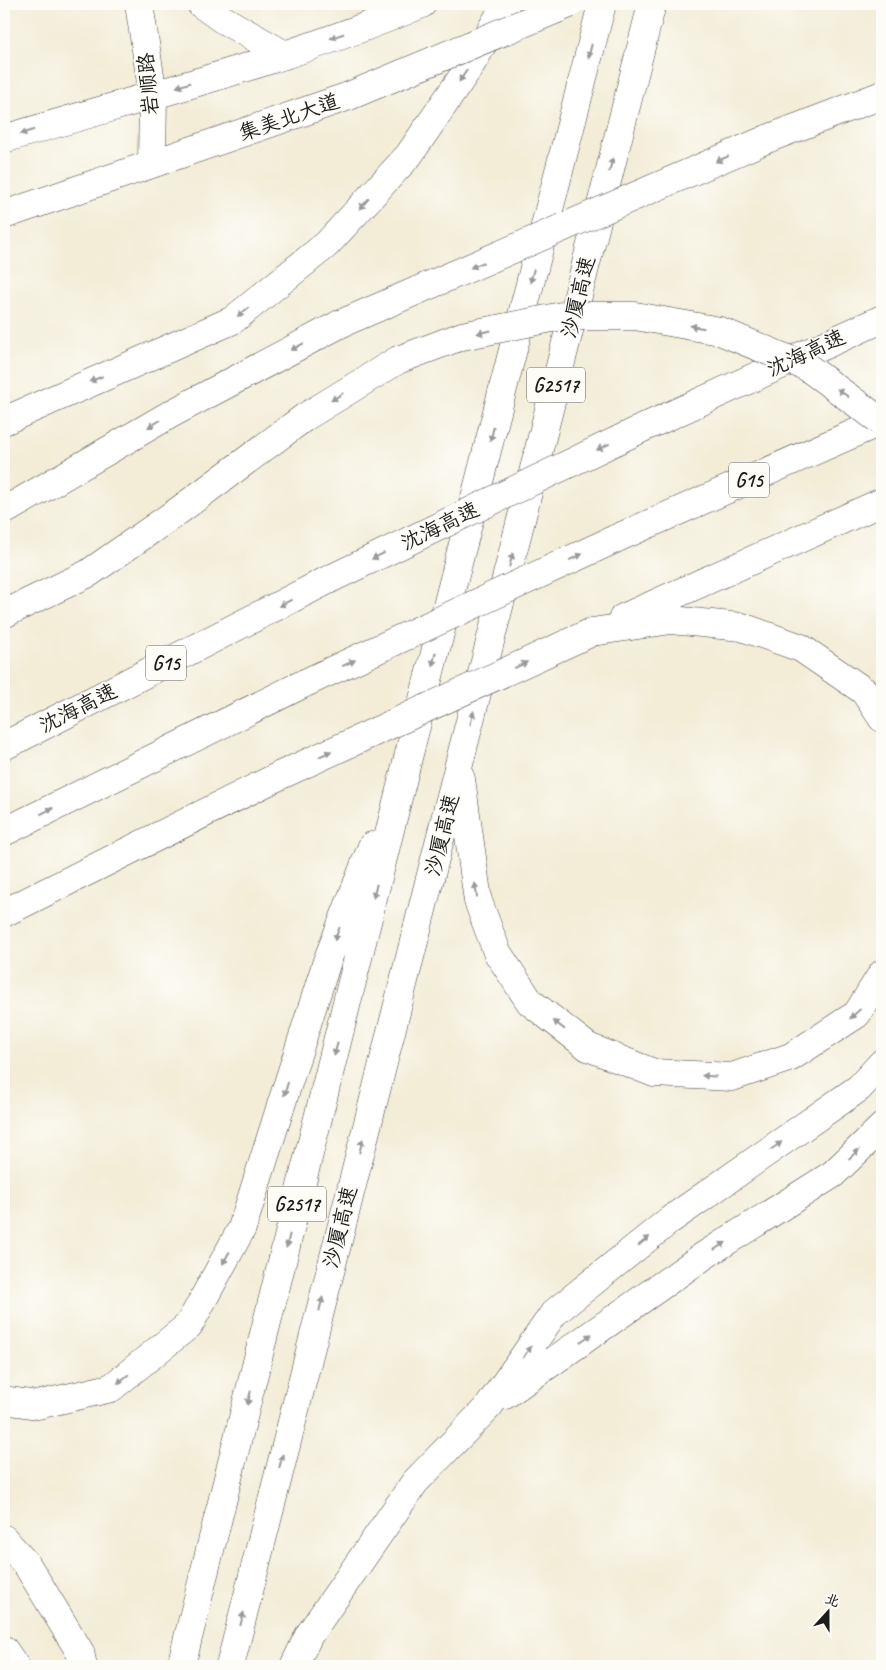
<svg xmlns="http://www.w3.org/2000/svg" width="886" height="1670" font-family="Caveat,'LXGW WenKai TC',sans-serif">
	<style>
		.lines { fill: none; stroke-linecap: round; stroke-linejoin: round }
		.secondary-casing { stroke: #3c3b38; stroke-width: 29 }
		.highway-casing { stroke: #3c3b38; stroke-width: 29 }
		.secondary { stroke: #fff; stroke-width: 28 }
		.highway { stroke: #fff; stroke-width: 28 }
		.secondary-bridge-casing { stroke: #3c3b38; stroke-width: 29; stroke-linecap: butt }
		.highway-bridge-casing { stroke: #3c3b38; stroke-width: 29; stroke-linecap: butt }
		.secondary-bridge { stroke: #fff; stroke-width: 28 }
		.highway-bridge { stroke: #fff; stroke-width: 28 }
		.oneway { fill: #999 }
		.labels { text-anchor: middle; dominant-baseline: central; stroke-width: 4; stroke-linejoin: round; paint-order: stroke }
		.shield { fill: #fdfcf7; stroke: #605f5e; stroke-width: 1 }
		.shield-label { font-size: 20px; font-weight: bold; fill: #1c1c1c }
		.street-label { font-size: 21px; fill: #1c1c1c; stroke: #fdfcf7 }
	</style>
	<rect width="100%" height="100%" fill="#fdfcf7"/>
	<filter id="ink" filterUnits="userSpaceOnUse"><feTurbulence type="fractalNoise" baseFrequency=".02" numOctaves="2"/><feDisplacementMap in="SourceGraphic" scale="10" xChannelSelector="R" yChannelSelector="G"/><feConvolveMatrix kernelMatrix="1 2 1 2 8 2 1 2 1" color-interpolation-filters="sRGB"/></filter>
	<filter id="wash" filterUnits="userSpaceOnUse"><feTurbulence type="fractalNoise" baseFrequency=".0096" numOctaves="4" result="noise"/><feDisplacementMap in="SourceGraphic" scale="20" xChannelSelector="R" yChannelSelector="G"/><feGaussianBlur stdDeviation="1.12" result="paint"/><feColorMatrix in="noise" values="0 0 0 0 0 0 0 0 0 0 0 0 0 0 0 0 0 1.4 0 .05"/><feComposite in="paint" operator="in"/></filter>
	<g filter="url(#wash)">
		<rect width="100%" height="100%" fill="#f3edd8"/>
	</g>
	<g filter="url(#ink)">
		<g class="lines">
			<defs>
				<path id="secondary" d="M139 4 153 95 152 164
					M201 4 222 19 285 55
					M4 139C143 97 287 61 422 4
					M4 215 349 96"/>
				<path id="highway" d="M767 139 882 95
					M4 421 233 320 327 244 409 155 470 66 506 4
					M647 426 882 319
					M4 511 169 415 340 324
					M615 539 882 421
					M623 618 882 502
					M592 632 671 620 742 627 801 648 864 691 882 718
					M4 746 328 580
					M461 779 478 901 497 952 530 1002 588 1047 654 1073 732 1077 791 1057 857 1014 882 974
					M4 832 305 683
					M4 913 281 775
					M505 1395 705 1255 833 1174 882 1127
					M4 1400 37 1405 111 1388 189 1325 242 1228 327 961 372 846
					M4 1539 27 1565 80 1652 83 1666
					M4 1650 15 1666
					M181 1666 412 742 602 4
					M230 1666 652 4
					M294 1666 309 1635 415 1482 489 1406 554 1313 670 1220 859 1088 882 1063"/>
			</defs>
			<use href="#secondary" class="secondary-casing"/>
			<use href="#highway" class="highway-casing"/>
			<use href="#secondary" class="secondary"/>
			<use href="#highway" class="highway"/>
			<defs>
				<path id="secondary-bridge" d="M349 96 569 4"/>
				<path id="highway-bridge" d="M340 324 767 139
					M328 580 647 426
					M4 614 89 573 181 509 305 417 398 360 462 336 562 316H635L720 331 807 367 882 422
					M305 683 615 539
					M281 775 592 632"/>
			</defs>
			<use href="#secondary-bridge" class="secondary-bridge-casing"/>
			<use href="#highway-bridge" class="highway-bridge-casing"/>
			<use href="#secondary-bridge" class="secondary-bridge"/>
			<use href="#highway-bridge" class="highway-bridge"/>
		</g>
		<defs><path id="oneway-solid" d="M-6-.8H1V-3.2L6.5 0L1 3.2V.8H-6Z" transform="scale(1.25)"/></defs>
		<g class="oneway">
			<use href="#oneway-solid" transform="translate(337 36) rotate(161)"/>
			<use href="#oneway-solid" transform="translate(590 51) rotate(104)"/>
			<use href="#oneway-solid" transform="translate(463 76) rotate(124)"/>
			<use href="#oneway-solid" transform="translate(183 85) rotate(163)"/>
			<use href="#oneway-solid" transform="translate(27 132) rotate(163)"/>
			<use href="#oneway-solid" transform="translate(722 159) rotate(157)"/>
			<use href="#oneway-solid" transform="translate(611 165) rotate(-76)"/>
			<use href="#oneway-solid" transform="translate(364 204) rotate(132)"/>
			<use href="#oneway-solid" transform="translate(477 265) rotate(157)"/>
			<use href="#oneway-solid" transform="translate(532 276) rotate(104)"/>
			<use href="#oneway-solid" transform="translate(243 312) rotate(141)"/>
			<use href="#oneway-solid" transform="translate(697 327) rotate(-170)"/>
			<use href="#oneway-solid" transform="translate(484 332) rotate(168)"/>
			<use href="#oneway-solid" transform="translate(297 347) rotate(152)"/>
			<use href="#oneway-solid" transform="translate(96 379) rotate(157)"/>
			<use href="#oneway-solid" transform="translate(843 393) rotate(-144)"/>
			<use href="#oneway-solid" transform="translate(337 397) rotate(148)"/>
			<use href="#oneway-solid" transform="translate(154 424) rotate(150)"/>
			<use href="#oneway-solid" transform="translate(492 434) rotate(104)"/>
			<use href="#oneway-solid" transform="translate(603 447) rotate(154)"/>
			<use href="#oneway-solid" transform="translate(378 556) rotate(154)"/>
			<use href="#oneway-solid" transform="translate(576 557) rotate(-25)"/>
			<use href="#oneway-solid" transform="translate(511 560) rotate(-76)"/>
			<use href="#oneway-solid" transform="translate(285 603) rotate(153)"/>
			<use href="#oneway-solid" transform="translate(434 659) rotate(104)"/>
			<use href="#oneway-solid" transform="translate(349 663) rotate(-25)"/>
			<use href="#oneway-solid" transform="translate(521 665) rotate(-25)"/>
			<use href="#oneway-solid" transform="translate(472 718) rotate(-76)"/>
			<use href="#oneway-solid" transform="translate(325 754) rotate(-25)"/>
			<use href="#oneway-solid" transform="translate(47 811) rotate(-26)"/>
			<use href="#oneway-solid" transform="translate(476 890) rotate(-98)"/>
			<use href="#oneway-solid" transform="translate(375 891) rotate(104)"/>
			<use href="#oneway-solid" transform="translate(337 934) rotate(111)"/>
			<use href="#oneway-solid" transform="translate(855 1014) rotate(137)"/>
			<use href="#oneway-solid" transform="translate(559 1025) rotate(-142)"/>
			<use href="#oneway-solid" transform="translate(336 1049) rotate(104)"/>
			<use href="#oneway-solid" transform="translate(709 1076) rotate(-177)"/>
			<use href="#oneway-solid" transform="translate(286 1089) rotate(107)"/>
			<use href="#oneway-solid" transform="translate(361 1146) rotate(-76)"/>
			<use href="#oneway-solid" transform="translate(776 1146) rotate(-35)"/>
			<use href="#oneway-solid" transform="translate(854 1154) rotate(-43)"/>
			<use href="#oneway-solid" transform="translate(288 1241) rotate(104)"/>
			<use href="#oneway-solid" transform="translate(644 1241) rotate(-39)"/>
			<use href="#oneway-solid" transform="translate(720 1246) rotate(-32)"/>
			<use href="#oneway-solid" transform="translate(226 1258) rotate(119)"/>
			<use href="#oneway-solid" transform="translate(321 1304) rotate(-76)"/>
			<use href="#oneway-solid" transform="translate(586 1338) rotate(-35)"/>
			<use href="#oneway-solid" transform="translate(527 1352) rotate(-55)"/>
			<use href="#oneway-solid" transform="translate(123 1379) rotate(141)"/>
			<use href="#oneway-solid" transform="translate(249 1398) rotate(104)"/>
			<use href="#oneway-solid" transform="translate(281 1461) rotate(-76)"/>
			<use href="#oneway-solid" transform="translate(242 1619) rotate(-76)"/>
		</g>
	</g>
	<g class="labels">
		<g class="shield">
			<rect x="527" y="367.5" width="58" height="35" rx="4"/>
			<rect x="729" y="462.5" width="40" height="35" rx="4"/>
			<rect x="146" y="645.5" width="40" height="35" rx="4"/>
			<rect x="268" y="1186.5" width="58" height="35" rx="4"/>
		</g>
		<g class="shield-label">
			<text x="556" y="385">G2517</text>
			<text x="749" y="480">G15</text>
			<text x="166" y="663">G15</text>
			<text x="297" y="1204">G2517</text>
		</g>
		<g class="street-label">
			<text transform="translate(148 84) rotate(-95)">岩顺路</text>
			<text transform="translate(289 117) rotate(-19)">集美北大道</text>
			<text transform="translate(578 297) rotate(-76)">沙厦高速</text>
			<text transform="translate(806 353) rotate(-25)">沈海高速</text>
			<text transform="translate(440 526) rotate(-26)">沈海高速</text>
			<text transform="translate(78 708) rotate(-27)">沈海高速</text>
			<text transform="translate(442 835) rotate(-76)">沙厦高速</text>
			<text transform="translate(340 1227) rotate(-76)">沙厦高速</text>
		</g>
	</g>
	<rect width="886" height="1670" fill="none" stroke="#fdfcf7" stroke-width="20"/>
	<g transform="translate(828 1612) rotate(21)" stroke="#fdfcf7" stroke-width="4" paint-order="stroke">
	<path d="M0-4L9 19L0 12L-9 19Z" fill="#1c1c1c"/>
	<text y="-8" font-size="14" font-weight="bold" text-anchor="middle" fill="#1c1c1c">北</text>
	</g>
</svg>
